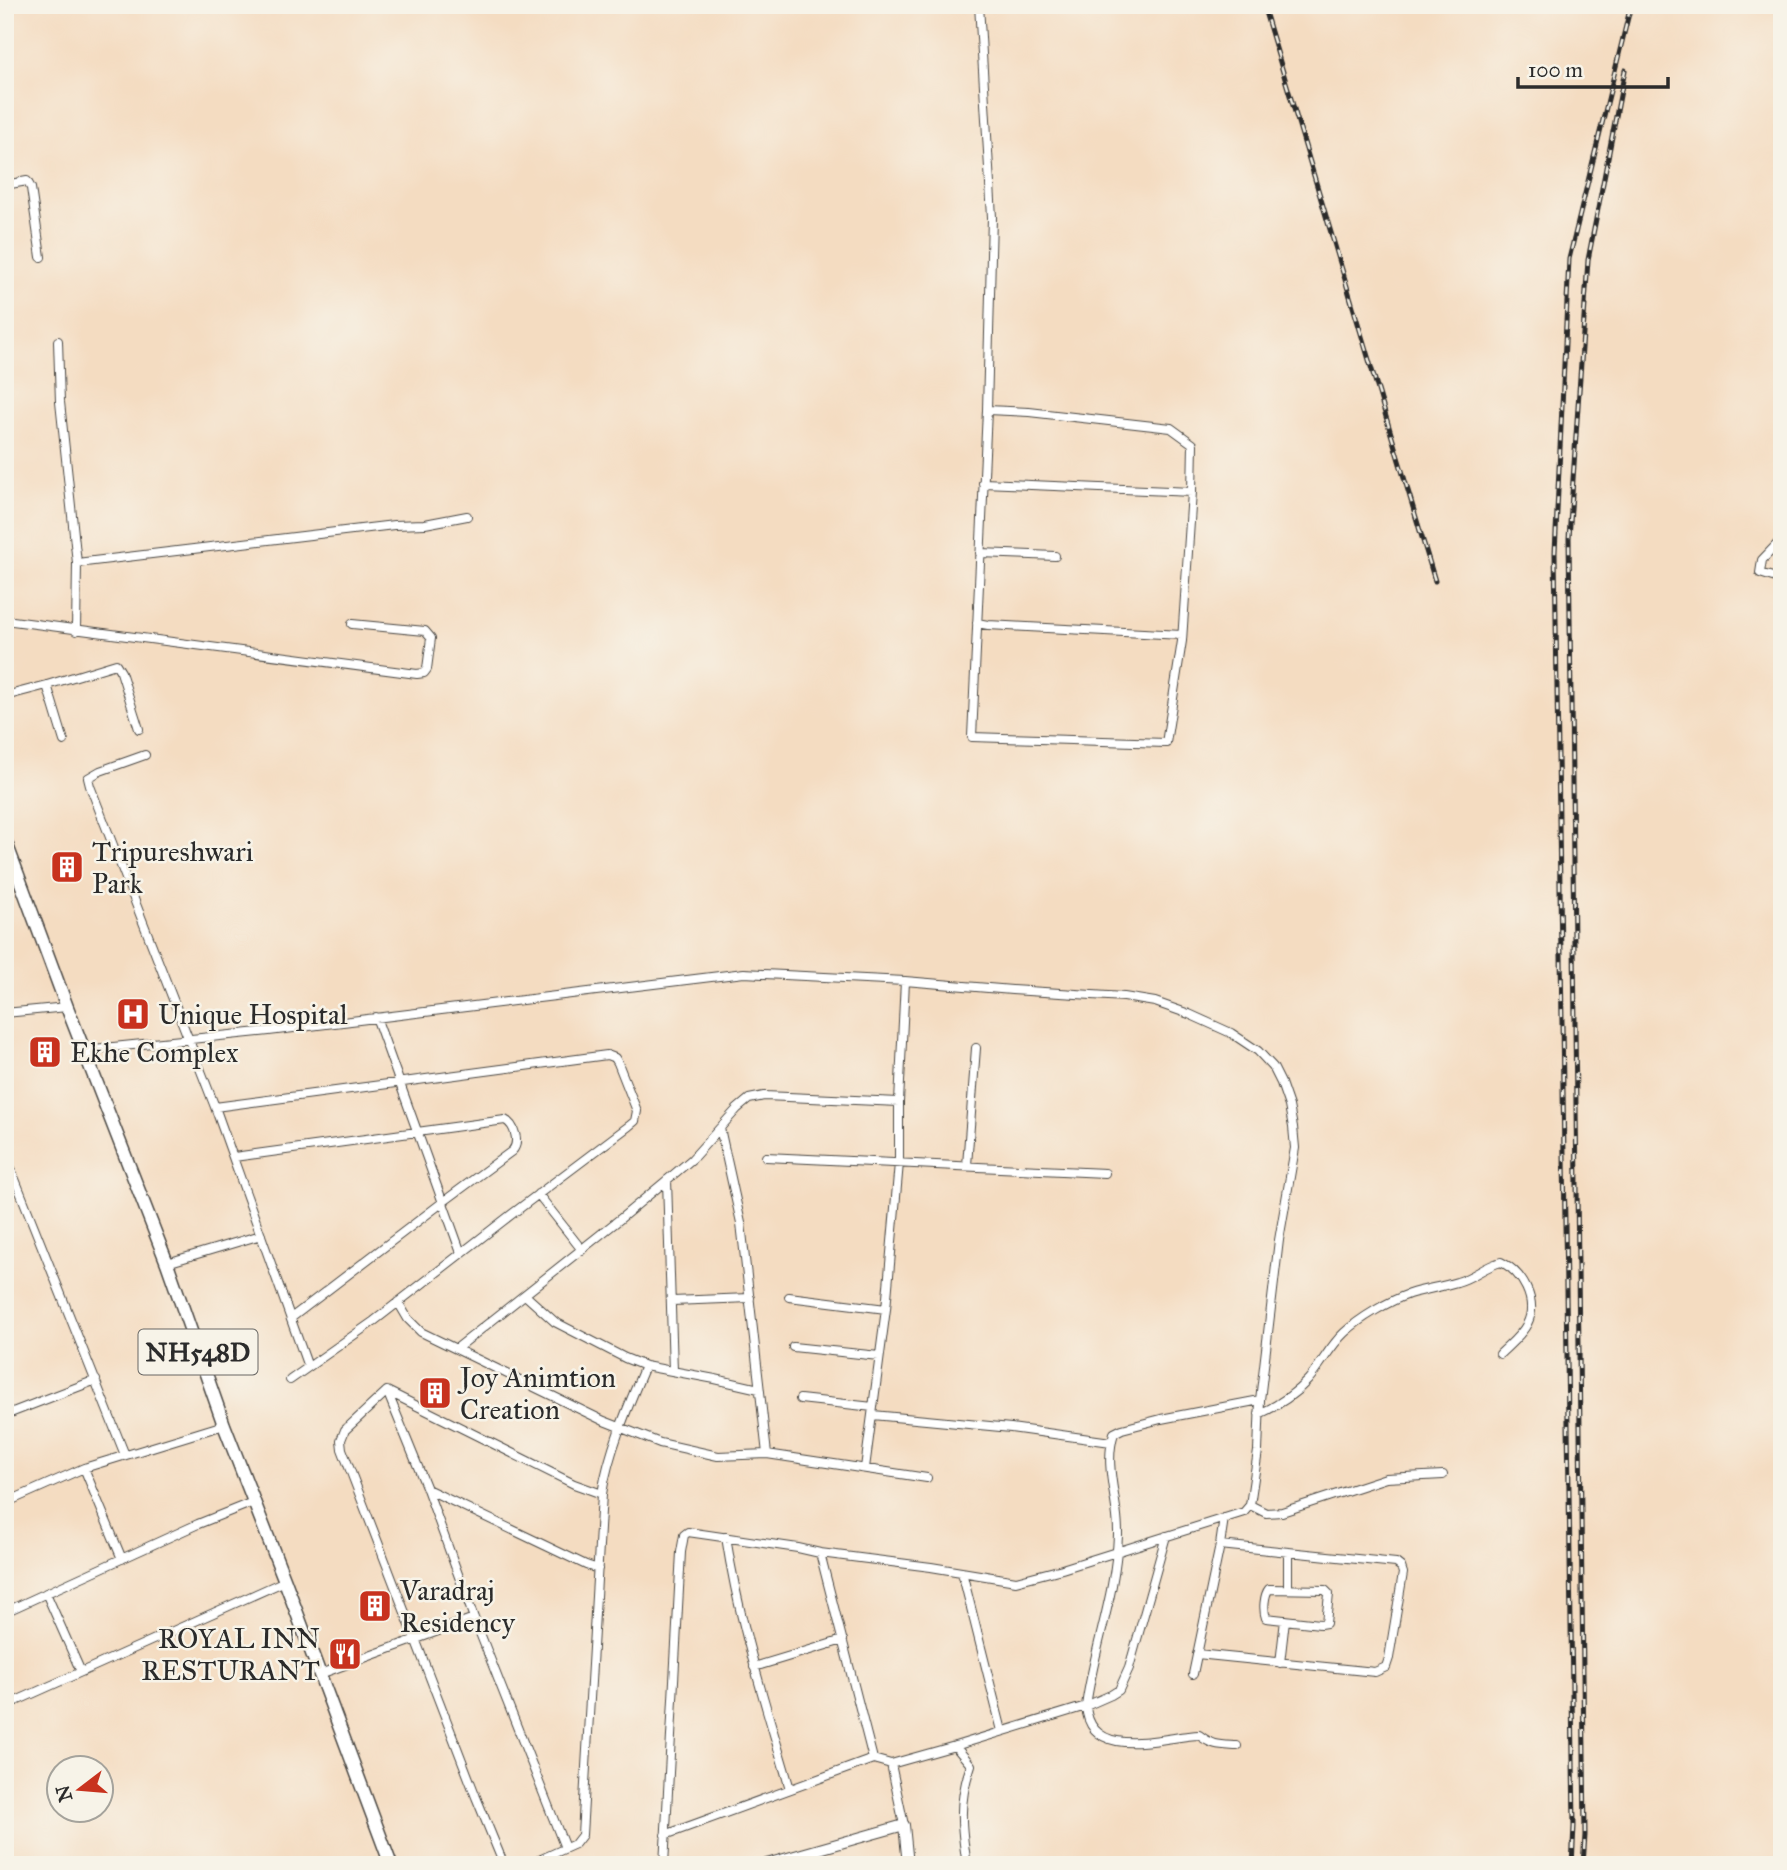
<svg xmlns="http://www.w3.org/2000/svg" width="1787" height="1870" font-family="'IM FELL Great Primer',serif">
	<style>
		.built { fill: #f3cfde }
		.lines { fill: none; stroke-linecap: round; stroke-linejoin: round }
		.minor-casing { stroke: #494642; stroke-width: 10 }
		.tertiary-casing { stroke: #494642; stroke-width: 12 }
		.trunk-casing { stroke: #494642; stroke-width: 15 }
		.minor { stroke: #fff; stroke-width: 8 }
		.tertiary { stroke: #fff; stroke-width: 10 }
		.trunk { stroke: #fff; stroke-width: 12 }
		.rail-casing { stroke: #2b2b2b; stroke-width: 5 }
		.rail { stroke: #f7f3e8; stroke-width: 2.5; stroke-dasharray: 8; stroke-linecap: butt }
		.labels { text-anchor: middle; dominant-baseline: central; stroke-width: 5; stroke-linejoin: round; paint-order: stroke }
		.shield { fill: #f7f3e8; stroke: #686764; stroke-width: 2 }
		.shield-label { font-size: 26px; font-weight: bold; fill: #2b2b2b }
		.poi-label { font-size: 28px; fill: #2b2b2b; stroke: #f7f3e8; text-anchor: start }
	</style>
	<rect width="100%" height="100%" fill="#f7f3e8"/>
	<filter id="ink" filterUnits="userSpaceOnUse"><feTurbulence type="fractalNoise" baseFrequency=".0143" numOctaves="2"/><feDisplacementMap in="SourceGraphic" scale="14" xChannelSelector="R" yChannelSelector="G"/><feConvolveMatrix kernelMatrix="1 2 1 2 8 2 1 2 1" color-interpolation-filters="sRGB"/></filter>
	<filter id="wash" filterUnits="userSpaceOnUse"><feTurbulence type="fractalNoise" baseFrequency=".00686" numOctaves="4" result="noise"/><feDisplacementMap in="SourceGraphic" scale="28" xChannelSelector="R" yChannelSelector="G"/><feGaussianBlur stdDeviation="1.57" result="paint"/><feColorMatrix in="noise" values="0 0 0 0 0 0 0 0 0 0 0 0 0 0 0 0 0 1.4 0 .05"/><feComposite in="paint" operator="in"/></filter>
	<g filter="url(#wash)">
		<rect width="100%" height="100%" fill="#f4dcc1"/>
		<path class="built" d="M140 1003 147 1019 126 1023 120 1010Z"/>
	</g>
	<g filter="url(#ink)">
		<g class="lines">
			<defs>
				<path id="minor" d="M979 5 992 217 987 410 972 737 1166 743 1182 641 1192 492 1193 444 1171 428 1029 412 987 410
					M5 185 27 181 31 188 41 257
					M58 341 60 402 77 563 76 631
					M983 483 1192 492
					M1782 539 1762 560 1760 573 1782 580
					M980 553 1055 556
					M77 563 394 525 425 524 467 516
					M5 620 417 674 424 673 427 669 431 638 425 631 352 624
					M977 623 988 625 1182 635
					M5 696 47 685
					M64 741 47 685 116 664 121 672 139 729
					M145 755 100 771 88 778 90 786 215 1107 308 1367
					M5 1013 67 1007
					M376 1017 461 1253
					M84 1050 269 1031 744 973 905 981 1012 990 1124 997 1155 1002 1189 1014 1231 1033 1258 1051 1273 1067 1281 1083 1289 1106 1293 1127 1295 1148 1279 1240 1260 1400 1258 1451 1250 1505 1244 1512 1062 1569 1016 1581 931 1567 820 1553 798 1548 688 1532 684 1535 681 1552 664 1865
					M215 1107 607 1055 615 1058 618 1063 637 1111 635 1121 629 1126 512 1214 374 1321 290 1380
					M720 1128 741 1223 767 1454
					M5 1154 125 1455
					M234 1157 505 1120C515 1125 520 1143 512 1151L443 1202 291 1318
					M766 1157 1105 1173
					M967 1165 976 1048
					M667 1180 673 1371
					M538 1194 582 1250
					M167 1263 261 1235
					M525 1295 555 1322 625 1358 645 1366 715 1379 759 1389
					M789 1297 886 1309
					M672 1301 750 1298
					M398 1302 408 1319 421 1332 604 1421 660 1443 718 1456 767 1454 927 1478
					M793 1347 879 1356
					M456 1349 620 1219 667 1180 692 1159 737 1109 749 1099 764 1096 788 1097 899 1102
					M387 1391 427 1489 474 1618 565 1848
					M800 1399 873 1407
					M1259 1414C1277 1406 1294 1395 1308 1380 1321 1365 1330 1346 1344 1333 1360 1318 1389 1301 1409 1294 1425 1289 1441 1287 1457 1282 1473 1278 1485 1266 1501 1262 1522 1272 1539 1301 1527 1324 1521 1336 1509 1345 1500 1354
					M5 1415 96 1380
					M873 1415 1011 1428 1111 1442
					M84 1468 122 1559
					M865 1468 886 1309 899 1163V1102L905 981
					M427 1489 586 1565 598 1569
					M5 1503 84 1468 224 1425
					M1250 1505 1266 1513 1282 1512 1386 1478 1443 1475
					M726 1537C739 1623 766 1706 790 1789
					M820 1553 873 1759
					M962 1572 1002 1731
					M1269 1589 1325 1590 1329 1594 1326 1623 1320 1624 1266 1618C1263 1610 1264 1595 1269 1589Z
					M1288 1589V1552
					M46 1593 81 1672
					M5 1612 198 1524 253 1502
					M1197 1654 1375 1672 1386 1667 1389 1658 1403 1573 1401 1567 1396 1563 1220 1545
					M1280 1663 1285 1620
					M754 1667 843 1640
					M320 1674 474 1618
					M1193 1674 1220 1545 1224 1518
					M5 1706 285 1581
					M955 1746 971 1765C958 1802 961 1827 967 1865
					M1237 1746C1220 1745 1213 1746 1199 1735 1165 1736 1090 1763 1086 1706 1094 1648 1116 1593 1118 1535 1119 1501 1103 1467 1114 1433L1122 1429 1161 1419 1260 1400
					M891 1764 904 1825
					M665 1835 873 1759 891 1764 955 1746 1086 1706 1111 1695 1119 1690 1129 1668 1166 1536
					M504 1865 476 1797 342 1449 341 1440 345 1430 387 1391 574 1484 602 1494
					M528 1865 575 1844 582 1835 602 1494C608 1453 629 1404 645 1366"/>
				<path id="tertiary" d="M763 1865 904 1825 908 1865"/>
				<path id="trunk" d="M5 840 67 1007 167 1263 224 1425 285 1581 391 1865"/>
			</defs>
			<use href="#minor" class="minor-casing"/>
			<use href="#tertiary" class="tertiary-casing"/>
			<use href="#trunk" class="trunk-casing"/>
			<use href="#minor" class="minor"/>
			<use href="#tertiary" class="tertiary"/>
			<use href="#trunk" class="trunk"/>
			<defs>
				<path id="rail" d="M1263 5 1435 581
					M1572 1865 1574 1826 1555 553 1569 259 1631 5
					M1583 1865 1585 1835 1569 538 1588 260 1625 70"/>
			</defs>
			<use href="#rail" class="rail-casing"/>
			<use href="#rail" class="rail"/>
		</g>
	</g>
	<defs>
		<symbol id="building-square" viewBox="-11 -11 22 22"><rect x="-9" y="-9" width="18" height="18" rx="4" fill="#c8321e" stroke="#f7f3e8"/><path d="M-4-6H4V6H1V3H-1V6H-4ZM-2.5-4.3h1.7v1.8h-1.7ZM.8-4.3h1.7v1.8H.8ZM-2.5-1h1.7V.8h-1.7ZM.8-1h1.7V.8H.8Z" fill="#fff"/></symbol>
		<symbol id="hospital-square" viewBox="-11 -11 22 22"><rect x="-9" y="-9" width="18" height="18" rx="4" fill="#c8321e" stroke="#f7f3e8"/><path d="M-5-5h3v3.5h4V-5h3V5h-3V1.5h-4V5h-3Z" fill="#fff"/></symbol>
		<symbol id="restaurant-square" viewBox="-11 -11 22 22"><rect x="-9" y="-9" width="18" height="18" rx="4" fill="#c8321e" stroke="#f7f3e8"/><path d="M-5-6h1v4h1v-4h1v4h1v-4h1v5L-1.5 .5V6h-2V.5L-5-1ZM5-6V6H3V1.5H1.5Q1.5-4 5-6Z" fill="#fff"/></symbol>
	</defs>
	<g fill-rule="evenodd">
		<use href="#building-square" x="48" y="848" width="38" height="38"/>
		<use href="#hospital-square" x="114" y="995" width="38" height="38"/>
		<use href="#building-square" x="26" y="1033" width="38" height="38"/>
		<use href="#building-square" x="416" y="1374" width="38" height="38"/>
		<use href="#building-square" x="356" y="1587" width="38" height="38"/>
		<use href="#restaurant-square" x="326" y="1635" width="38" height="38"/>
	</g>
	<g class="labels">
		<rect class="shield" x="138.5" y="1329.5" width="119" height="45" rx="5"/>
		<g class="shield-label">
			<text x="198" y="1352">NH548D</text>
		</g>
		<g class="poi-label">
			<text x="92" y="851">Tripureshwari<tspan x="92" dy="32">Park</tspan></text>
			<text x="158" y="1014">Unique Hospital</text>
			<text x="70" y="1052">Ekhe Complex</text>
			<text x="460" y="1377">Joy Animtion<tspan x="460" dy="32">Creation</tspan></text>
			<text x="400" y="1590">Varadraj<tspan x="400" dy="32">Residency</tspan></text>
			<text x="320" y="1638" text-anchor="end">ROYAL INN<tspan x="320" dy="32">RESTURANT</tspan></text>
		</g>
	</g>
	<rect width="1787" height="1870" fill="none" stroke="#f7f3e8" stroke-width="28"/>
	<g transform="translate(80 1789) rotate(254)"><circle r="33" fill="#f7f3e8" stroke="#a5a39c" stroke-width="2"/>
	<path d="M0-5L12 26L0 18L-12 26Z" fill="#c8321e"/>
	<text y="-10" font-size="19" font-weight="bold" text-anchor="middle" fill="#2b2b2b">N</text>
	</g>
	<path d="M1518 77v10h150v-10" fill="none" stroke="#2b2b2b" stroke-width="3.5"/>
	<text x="1528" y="77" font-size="21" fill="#2b2b2b" stroke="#f7f3e8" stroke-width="5" paint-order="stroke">100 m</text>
</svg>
